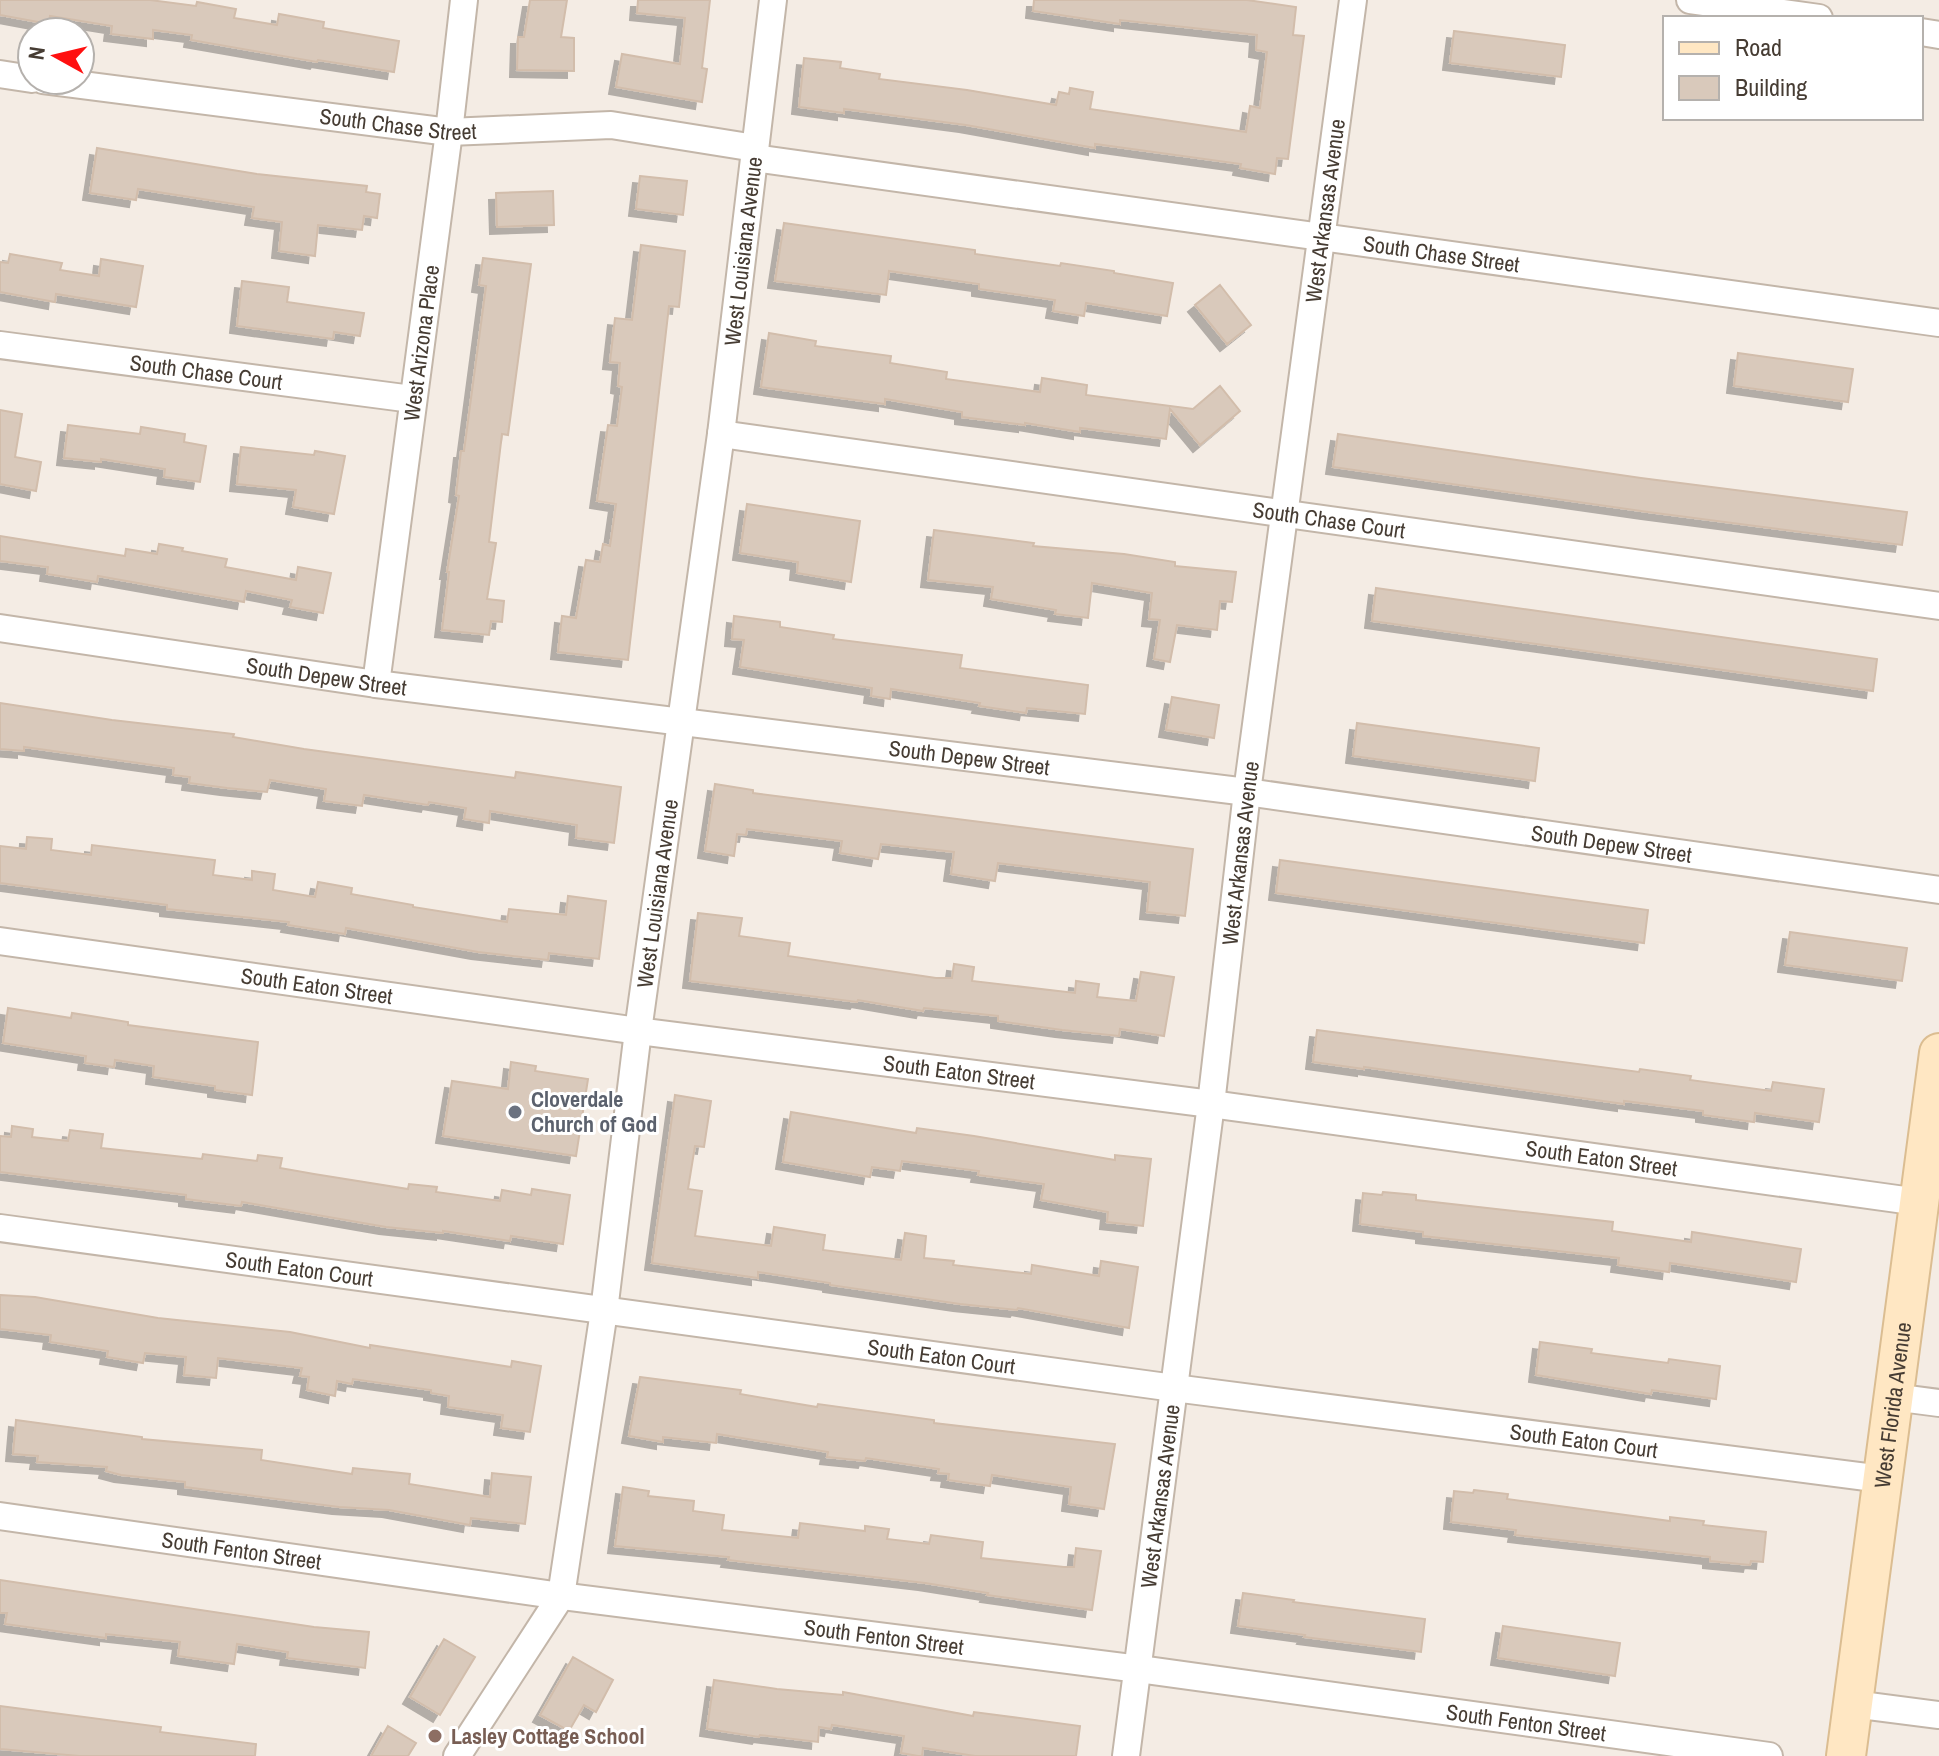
<svg xmlns="http://www.w3.org/2000/svg" width="1939" height="1756" font-family="'Archivo Narrow',sans-serif">
	<style>
		.building { fill: #d9c9bb; stroke: #d2bdab; stroke-width: 2; filter: url(#shadow) }
		.lines { fill: none; stroke-linecap: round; stroke-linejoin: round }
		.street-casing { stroke: #c3b6a9; stroke-width: 30 }
		.secondary-casing { stroke: #dbbd91; stroke-width: 42 }
		.street { stroke: #fff; stroke-width: 26 }
		.secondary { stroke: #ffe7c3; stroke-width: 38 }
		.worship-dot { fill: #6b7280; stroke: #fff; stroke-width: 3 }
		.education-dot { fill: #8d6e63; stroke: #fff; stroke-width: 3 }
		.labels { text-anchor: middle; dominant-baseline: central; stroke-width: 6; stroke-linejoin: round; paint-order: stroke }
		.street-label { font-size: 22px; fill: #463c33; stroke: #fff }
		.worship-label { font-size: 22px; font-weight: bold; fill: #5b616d; stroke: #fff; text-anchor: start }
		.education-label { font-size: 22px; font-weight: bold; fill: #785e54; stroke: #fff; text-anchor: start }
	</style>
	<defs>
		<filter id="shadow"><feDropShadow dx="-7" dy="7" stdDeviation="0" flood-color="#0004"/></filter>
	</defs>
	<rect width="100%" height="100%" fill="#f4ece4"/>
	<path class="building" d="M0 0H150L196 6 197 2 236 9 234 18 277 25 279 14 324 22 323 28 399 41 394 72 318 60 317 62 191 40 192 35 153 30V39L111 34 112 26 50 16 49 24 0 15Z
		M530 0H567L561 37 574 38V71L517 70 518 37H524Z
		M638 0H710L702 68 707 69 702 102 616 87 622 54 680 64 685 18 637 13Z
		M1034 0H1247L1296 7 1293 35 1304 36 1288 159 1277 158 1275 174 1240 168 1241 164 1095 144V148L966 125 844 109V113L799 107 804 58 841 62 840 68 880 74 879 79 967 90 1056 105 1059 92 1069 94 1070 88 1093 92 1090 109 1246 132 1250 106 1260 108 1267 52 1256 50 1257 35 1120 20V24L1033 11Z
		M1454 31 1565 45 1561 77 1450 63Z
		M97 148 257 174 367 186 366 192 380 194 377 218 364 216 362 230 318 225 315 256 279 251 282 222 252 218 254 207 138 189 136 200 90 193Z
		M640 176 687 181 683 215 636 209Z
		M553 191 554 225 497 227 496 193Z
		M784 223 975 250V254L1060 266 1061 263 1114 271V273L1173 283 1167 316 1086 303 1084 316 1053 311 1055 300 979 289V284L889 271 886 295 775 281Z
		M641 245 685 251 679 307 669 306 628 660 558 652 562 616 576 618 586 560 600 562 603 544 610 546 616 504 597 501 608 425 617 426 622 387 618 386 620 363 610 362 615 318 632 320Z
		M10 254 62 263 60 270 99 276 101 259 143 266 136 307 56 294 55 302 0 292V262L8 263Z
		M483 258 531 264 508 435 502 434 489 542 496 543 487 599 504 601 502 622 491 621 489 635 442 630 449 572H447L459 496 456 495 461 451H464L486 286 479 285Z
		M242 281 289 287 287 302 364 313 360 336 334 332 333 339 237 326Z
		M1220 285 1251 325 1227 344 1195 305Z
		M769 333 816 341 815 346 891 356 890 363 947 372 946 379 1040 392 1042 378 1087 385 1086 395 1193 409 1220 386 1240 411 1200 445 1170 409 1166 439 1080 428V432L1025 423V425L962 417V412L885 399V404L761 387Z
		M1738 353 1853 369 1848 402 1734 386Z
		M0 410 22 414 15 457 41 462 36 491 0 484Z
		M68 425 140 434 141 427 185 434 184 442 206 446 200 482 164 477 165 469 101 459V462L64 458Z
		M1338 434 1641 478 1907 512 1902 545 1648 512 1333 467Z
		M241 447 314 455 315 451 345 456 334 514 293 507 296 490 237 484Z
		M747 504 860 521 851 582 797 573 798 562 740 553Z
		M934 530 1034 543 1033 546 1124 554 1175 562V566L1236 572 1232 602 1220 601 1217 630 1177 625 1170 662 1154 659 1160 620 1149 619 1152 593 1092 583 1088 618 1055 614 1056 610 991 599 993 587 928 580Z
		M0 536 125 556 126 549 157 554 159 544 183 548 182 551 227 559 225 567 296 580 298 567 331 573 323 613 290 607 292 600 246 591 244 602 98 576 97 582 47 574 48 567 0 561Z
		M1376 588 1877 659 1873 691 1372 621Z
		M734 616 780 622V627L834 635 833 639 962 655 960 668 1088 685 1085 714 1027 708 1026 713 979 706 980 703 891 689 890 699 871 696 872 688 740 667 744 640 732 639Z
		M1172 697 1219 705 1214 738 1166 730Z
		M0 703 112 720 234 734 233 737 304 749 515 778 516 772 621 787 614 843 576 838 577 825 490 811 489 823 464 819 466 808 429 802 428 805 364 795 362 806 324 801 326 789 270 780 267 792 227 788 189 783 190 777 173 775 174 768 24 747V751L0 749Z
		M1357 723 1539 748 1535 781 1353 756Z
		M715 784 753 790V793L1193 849 1185 916 1147 912 1150 882 998 863 995 881 951 874 954 852 881 844 878 859 840 853 842 841 747 829 746 835 737 834 734 856 705 851Z
		M27 837 52 839 51 850 91 855 92 845 215 860 213 875 252 880V871L275 874 273 890 315 897 318 882 352 888 351 894 413 905V907L507 922 509 909 566 915 568 896 606 901 599 959 549 953 548 960 478 952 346 928 345 934 288 925 289 922 167 909V905L0 883V846L26 849Z
		M1280 860 1648 910 1644 943 1276 893Z
		M698 913 742 918 739 936 790 943 788 956 936 978H952L954 964 974 967 972 981 1075 993 1076 981 1099 984 1097 997 1136 1001 1141 972 1174 977 1164 1036 1120 1029 1119 1036 1062 1030 998 1021V1016L924 1008 923 1011 858 1000 857 1002 690 981Z
		M1790 932 1907 948 1902 981 1785 965Z
		M8 1008 71 1018 72 1013 128 1022V1025L258 1042 252 1095 215 1090V1086L153 1077 154 1066 115 1060 114 1067 85 1063 86 1056 3 1043Z
		M1317 1030 1639 1072 1640 1069 1691 1076 1690 1080 1771 1091 1773 1082 1824 1089 1819 1122 1755 1113 1754 1122 1703 1115V1111L1624 1101V1104L1364 1067V1069L1313 1062Z
		M511 1062 536 1066 535 1071 588 1079 576 1156 443 1136 452 1081 508 1089Z
		M675 1095 711 1101 704 1147 695 1146 688 1189 702 1191 695 1236 771 1246 774 1227 825 1235 823 1250 901 1260 905 1233 926 1236 924 1258 954 1261 953 1265 1031 1274 1032 1265 1099 1276 1101 1261 1138 1267 1129 1328 1018 1308 1017 1310 960 1304 830 1285V1283L758 1272V1278L652 1263Z
		M791 1112 916 1133 917 1128 974 1136 1115 1160V1155L1151 1159 1143 1226 1107 1222 1108 1212 1041 1200 1044 1184 978 1175 979 1171 902 1161 900 1171 872 1167 870 1177 783 1162Z
		M12 1126 33 1129 32 1137 68 1141 70 1130 103 1134 101 1148 202 1159 203 1154 257 1161 258 1155 282 1158 280 1168 314 1174 408 1189 409 1184 437 1187 436 1192 500 1201 502 1190 531 1195 532 1189 570 1195 563 1244 511 1236 510 1241 443 1231V1233L386 1227 242 1202 241 1206 186 1199V1195L0 1172V1136L11 1137Z
		M1383 1192 1416 1195V1200L1613 1222 1612 1231 1691 1242 1692 1232 1801 1249 1796 1282 1670 1263 1669 1272 1618 1265 1619 1258 1423 1236V1232L1360 1224 1363 1193 1382 1195Z
		M0 1295 35 1297 158 1318 290 1332 370 1348V1345L511 1367 512 1361 541 1366 530 1432 501 1428 503 1415 448 1407 449 1396 431 1393V1390L353 1379 352 1384 337 1381 335 1396 307 1390 309 1377 300 1376 302 1368 218 1358 216 1378 184 1375 186 1357 145 1353 143 1363 107 1357 108 1351 50 1342 51 1335 0 1329Z
		M1540 1342 1592 1349 1591 1353 1668 1363 1669 1359 1720 1366 1716 1399 1652 1390 1651 1394 1536 1375Z
		M640 1377 741 1390 740 1394 817 1407 818 1404 934 1420V1423L1115 1444 1104 1509 1069 1504 1071 1487 992 1475 990 1486 948 1480 949 1474 938 1473 939 1469 866 1458 865 1461 827 1457 828 1452 717 1434 716 1443 663 1437V1442L629 1436Z
		M16 1420 142 1437V1439L262 1450 261 1460 352 1474 353 1468 410 1474 409 1484 490 1497 492 1473 531 1477 525 1524 471 1518 470 1525 389 1510 339 1507 185 1487V1482L121 1475 106 1471 107 1467 37 1462 38 1456 13 1454Z
		M623 1487 649 1491 648 1496 694 1501 693 1511 724 1515 722 1530 798 1538 800 1523 865 1531V1526L889 1529 887 1539 929 1544 931 1535 983 1542 981 1558 1064 1567H1074L1076 1548 1101 1551 1092 1610 987 1595 988 1593 925 1583 728 1560 729 1557 615 1546Z
		M1474 1490 1508 1494 1507 1499 1670 1521V1517L1704 1521 1703 1525 1766 1532 1763 1562 1751 1561 1750 1565 1710 1561V1557L1515 1535 1516 1530 1451 1522 1454 1491 1473 1493Z
		M0 1580 314 1627 369 1632 365 1668 287 1658 288 1652 237 1644 234 1664 178 1656 180 1642 106 1634V1638L5 1624 7 1613H0Z
		M1243 1593 1294 1600 1293 1602 1425 1619 1421 1652 1304 1637 1305 1635 1238 1626Z
		M1503 1626 1620 1643 1615 1676 1498 1658Z
		M444 1639 475 1657 440 1715 410 1697Z
		M573 1657 613 1680 596 1712 584 1705 569 1731 540 1715Z
		M714 1680 777 1689 843 1695V1692L973 1716 974 1712 1080 1726 1076 1756H975L923 1748 922 1756H918L901 1753 904 1736 832 1725 831 1729 819 1727 818 1742 760 1735 759 1737 707 1729Z
		M0 1706 161 1727 160 1732 256 1744 255 1756H79L0 1749Z
		M388 1726 416 1743 408 1756H371Z"/>
	<g class="lines">
		<defs>
			<g id="street">
				<path d="M1690 0 1819 18"/>
				<path d="M1921 32 1939 35"/>
				<path d="M0 74 32 79"/>
				<path id="s1" d="M43 80 449 132 611 125 755 148"/>
				<path id="s2" d="M754 158 1939 323"/>
				<path id="s3" d="M0 345 412 399"/>
				<path id="s4" d="M721 434 1939 606"/>
				<path id="s5" d="M0 628 376 684 1247 792 1939 890"/>
				<path id="s6" d="M376 684 449 132 464 0"/>
				<path id="s7" d="M0 941 638 1031 1211 1104 1919 1202"/>
				<path id="s8" d="M0 1228 1174 1388 1882 1479"/>
				<path d="M1893 1397 1939 1403"/>
				<path id="s9" d="M0 1516 561 1596 1139 1669 1769 1756"/>
				<path d="M1853 1704 1939 1715"/>
				<path id="s10" d="M457 1756 561 1596 604 1311 638 1031 721 434 773 0"/>
				<path id="s11" d="M1126 1756 1211 1104 1247 792 1353 0"/>
			</g>
			<g id="secondary">
				<path id="s12" d="M1846 1756 1939 1053"/>
			</g>
		</defs>
		<use href="#street" class="street-casing"/>
		<use href="#secondary" class="secondary-casing"/>
		<use href="#street" class="street"/>
		<use href="#secondary" class="secondary"/>
	</g>
	<circle class="worship-dot" cx="515" cy="1112" r="8"/>
	<circle class="education-dot" cx="435" cy="1736" r="8"/>
	<g class="labels">
		<g class="street-label">
			<text stroke="none"><textPath href="#s1" startOffset="358">South Chase Street</textPath></text>
			<text stroke="none"><textPath href="#s11" startOffset="1558">West Arkansas Avenue</textPath></text>
			<text stroke="none"><textPath href="#s10" startOffset="1548">West Louisiana Avenue</textPath></text>
			<text stroke="none"><textPath href="#s2" startOffset="694">South Chase Street</textPath></text>
			<text stroke="none"><textPath href="#s6" startOffset="344">West Arizona Place</textPath></text>
			<text stroke="none"><textPath href="#s3" startOffset="208">South Chase Court</textPath></text>
			<text stroke="none"><textPath href="#s4" startOffset="614">South Chase Court</textPath></text>
			<text stroke="none"><textPath href="#s5" startOffset="330">South Depew Street</textPath></text>
			<text stroke="none"><textPath href="#s5" startOffset="978">South Depew Street</textPath></text>
			<text stroke="none"><textPath href="#s5" startOffset="1626">South Depew Street</textPath></text>
			<text stroke="none"><textPath href="#s11" startOffset="910">West Arkansas Avenue</textPath></text>
			<text stroke="none"><textPath href="#s10" startOffset="900">West Louisiana Avenue</textPath></text>
			<text stroke="none"><textPath href="#s7" startOffset="320">South Eaton Street</textPath></text>
			<text stroke="none"><textPath href="#s7" startOffset="968">South Eaton Street</textPath></text>
			<text stroke="none"><textPath href="#s7" startOffset="1616">South Eaton Street</textPath></text>
			<text stroke="none"><textPath href="#s8" startOffset="302">South Eaton Court</textPath></text>
			<text stroke="none"><textPath href="#s8" startOffset="950">South Eaton Court</textPath></text>
			<text stroke="none"><textPath href="#s12" startOffset="354">West Florida Avenue</textPath></text>
			<text stroke="none"><textPath href="#s8" startOffset="1598">South Eaton Court</textPath></text>
			<text stroke="none"><textPath href="#s11" startOffset="262">West Arkansas Avenue</textPath></text>
			<text stroke="none"><textPath href="#s9" startOffset="244">South Fenton Street</textPath></text>
			<text stroke="none"><textPath href="#s9" startOffset="892">South Fenton Street</textPath></text>
			<text stroke="none"><textPath href="#s9" startOffset="1540">South Fenton Street</textPath></text>
		</g>
		<g class="worship-label">
			<text x="531" y="1099">Cloverdale<tspan x="531" dy="25">Church of God</tspan></text>
		</g>
		<g class="education-label">
			<text x="451" y="1736">Lasley Cottage School</text>
		</g>
	</g>
	<rect x="1663" y="16" width="260" height="104" fill="#ffffff" stroke="#b5b1ad" stroke-width="2"/>
	<rect x="1679" y="42" width="40" height="12" fill="#ffe7c3" stroke="#b5b1ad" stroke-width="2"/>
	<text x="1735" y="56" font-size="24" fill="#463c33">Road</text>
	<rect x="1679" y="76" width="40" height="24" fill="#d9c9bb" stroke="#b5b1ad" stroke-width="2"/>
	<text x="1735" y="96" font-size="24" fill="#463c33">Building</text>
	<g transform="translate(56 56) rotate(278)"><circle r="38" fill="#ffffff" stroke="#b5b1ad" stroke-width="2"/>
	<path d="M0-6L14 30L0 20L-14 30Z" fill="#ff1010"/>
	<text y="-12" font-size="22" font-weight="bold" text-anchor="middle" fill="#463c33">N</text>
	</g>
</svg>
